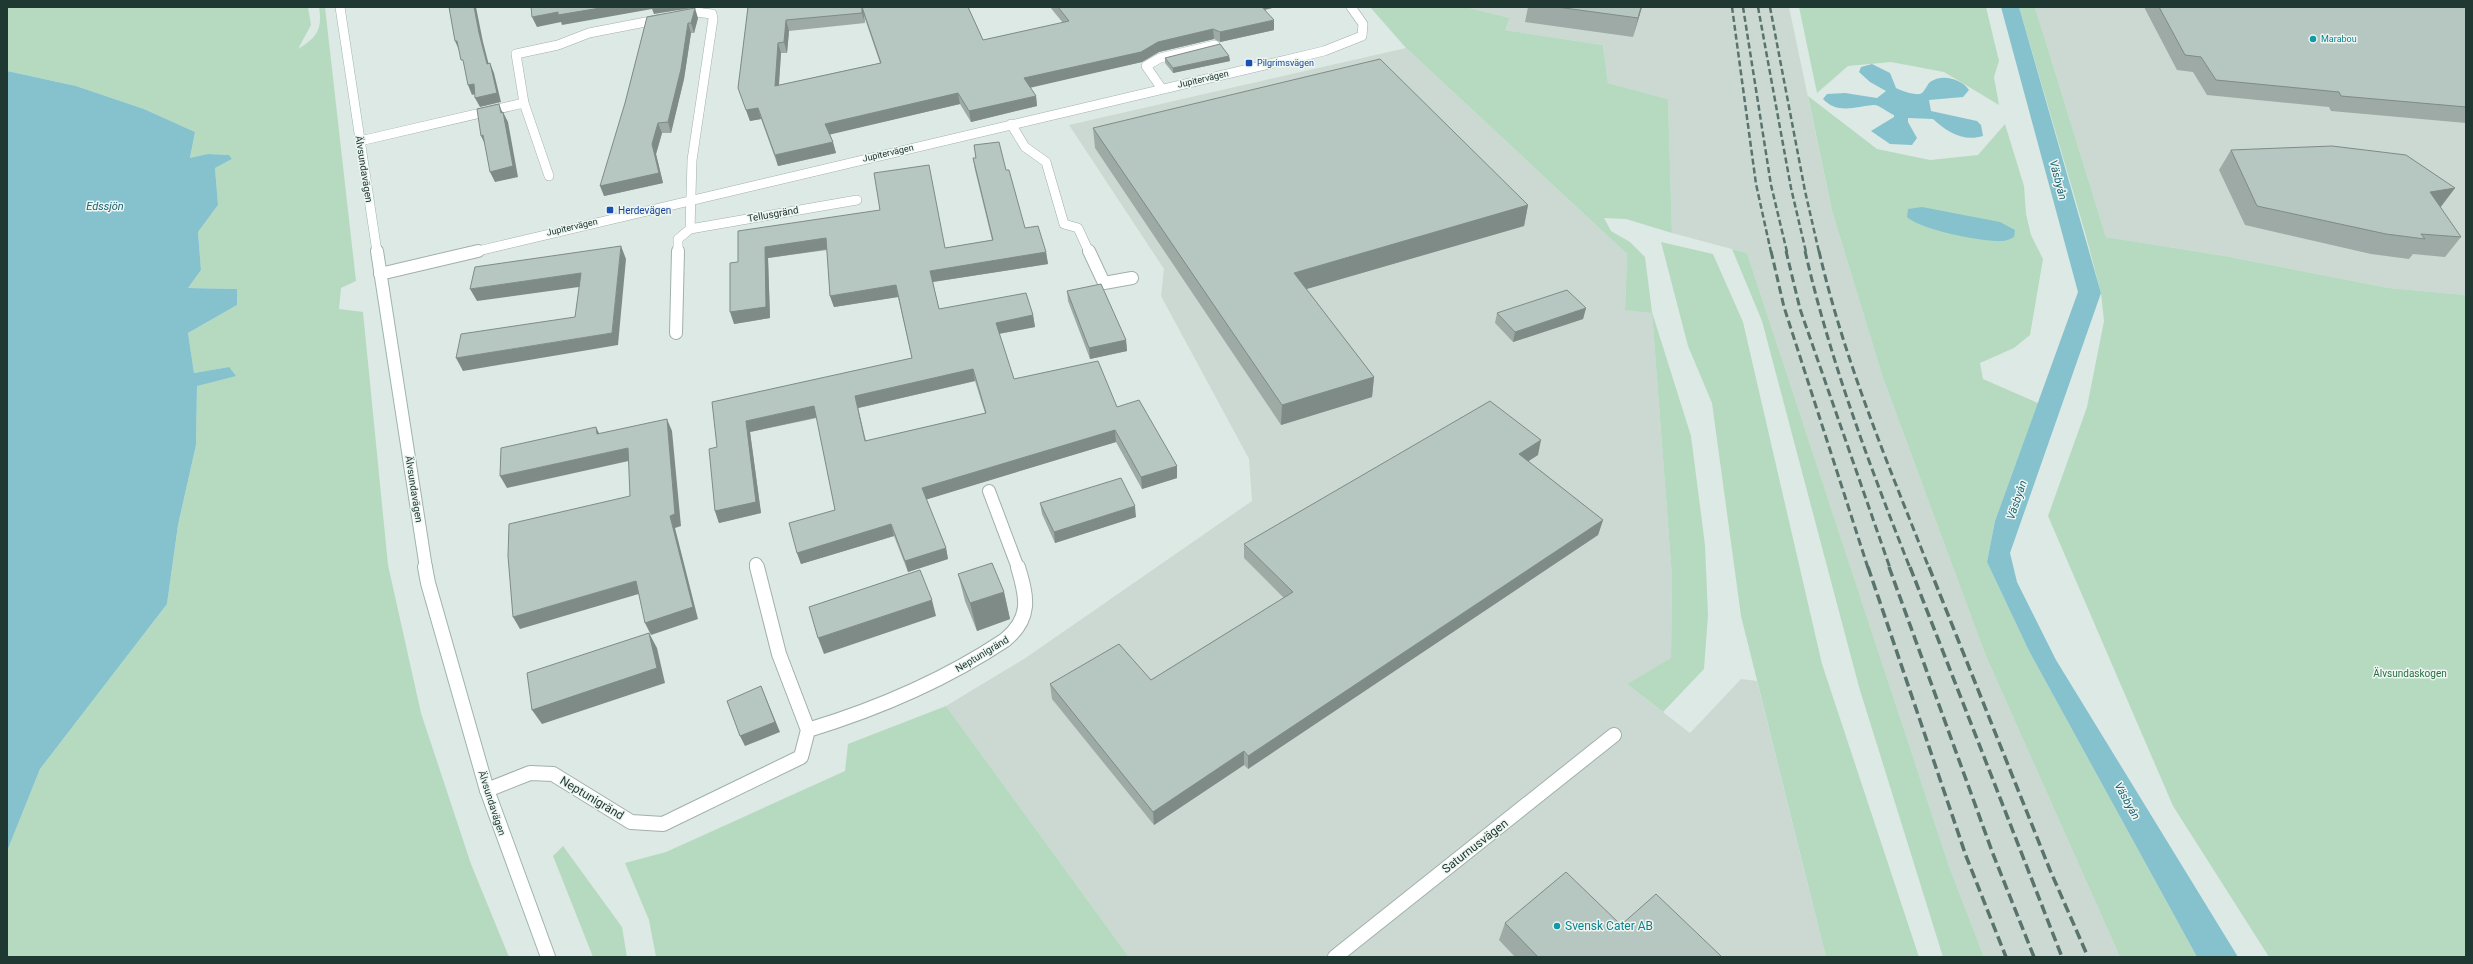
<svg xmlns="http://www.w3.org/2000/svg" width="2473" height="964" font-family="Roboto,sans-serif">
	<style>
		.built { fill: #ccd9d3 }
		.green { fill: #b6dac0 }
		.water { fill: #85c2ce }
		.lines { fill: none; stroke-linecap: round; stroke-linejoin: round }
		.street-far2-casing { stroke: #a1b0ab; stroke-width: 10 }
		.street-far1-casing { stroke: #a1b0ab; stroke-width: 14 }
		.street-casing { stroke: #a1b0ab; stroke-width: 16 }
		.secondary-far2-casing { stroke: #9db4ac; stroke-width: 10 }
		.secondary-far1-casing { stroke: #9db4ac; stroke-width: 14 }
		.secondary-casing { stroke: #9db4ac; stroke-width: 16 }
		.street-far2 { stroke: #fff; stroke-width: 9 }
		.street-far1 { stroke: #fff; stroke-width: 12 }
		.street { stroke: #fff; stroke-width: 14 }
		.secondary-far2 { stroke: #fff; stroke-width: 9 }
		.secondary-far1 { stroke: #fff; stroke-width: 12 }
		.secondary { stroke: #fff; stroke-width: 14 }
		.rail-far2 { stroke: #59746d; stroke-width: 2.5; stroke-dasharray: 6 3; stroke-linecap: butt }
		.rail-far1 { stroke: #59746d; stroke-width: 3; stroke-dasharray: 8 4; stroke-linecap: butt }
		.rail { stroke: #59746d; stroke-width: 3.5; stroke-dasharray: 10 4.5; stroke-linecap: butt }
		.wall { fill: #9daaa5; fill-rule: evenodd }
		.shaded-wall { fill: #7f8b86 }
		.building { fill: #b6c6c0; stroke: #7f8b86; fill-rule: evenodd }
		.culture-dot { fill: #0f9aa8; stroke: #eef6f2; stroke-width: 1.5 }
		.transit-dot { fill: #1a4fb4; stroke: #eef6f2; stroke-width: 1.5 }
		.labels { text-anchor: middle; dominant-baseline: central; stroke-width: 3; stroke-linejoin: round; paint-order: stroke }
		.far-culture-label { font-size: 9px; fill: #0d838f; stroke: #eef6f2; text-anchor: start }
		.far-transit-label { font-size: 9px; fill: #164399; stroke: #eef6f2; text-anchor: start }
		.far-street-label { font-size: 9px; fill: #203832; stroke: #eef6f2 }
		.street-label { font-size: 10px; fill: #203832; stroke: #eef6f2 }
		.transit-label { font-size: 10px; fill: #164399; stroke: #eef6f2; text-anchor: start }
		.park-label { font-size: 10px; fill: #2b6e45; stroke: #eef6f2 }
		.water-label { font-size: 11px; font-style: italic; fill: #1c6272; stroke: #eef6f2 }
		.near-street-label { font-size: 12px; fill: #203832; stroke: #eef6f2 }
		.near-culture-label { font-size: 12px; fill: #0d838f; stroke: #eef6f2; text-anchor: start }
	</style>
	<rect width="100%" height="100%" fill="#dde9e4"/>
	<path class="built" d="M1466 7H1789L1832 211 1883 378 1985 654 2120 957H1984L1949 866 1747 253 1672 233 1668 99 1608 83 1603 45 1505 30 1510 18Z
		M2035 7H2466V295L2389 288 2225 256 2106 237Z
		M1406 48 1627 254 1625 309 1652 312 1672 577 1671 659 1627 684 1690 733 1741 679 1757 681 1826 957H1129L946 706 1024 659 1252 501 1249 459 1161 296 1164 269 1069 125Z"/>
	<path class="green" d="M7 7H308L311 25 298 49C316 38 323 30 319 7H325L356 281 341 288 339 309 363 312 388 565 421 713 471 864 509 957H7V850L40 769 167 604 178 525 196 445 197 386 229 367 194 373 188 333 237 305V289L188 288 201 270 198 232 218 205 215 168 232 159 229 155 208 154 190 159 195 132 144 109 76 86 7 71Z
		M1370 7H1466L1510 18 1505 30 1603 45 1608 83 1668 99 1672 233 1626 219 1604 218 1611 231 1630 242 1645 257 1652 312 1691 436 1705 545 1708 615 1704 669 1663 712 1627 684 1671 658 1672 577 1652 313 1625 310 1627 254 1406 48Z
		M1799 7H1986L1999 61 1994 77 1999 105 1944 72 1891 62 1848 66 1817 93Z
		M2019 7H2035L2106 237 2225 256 2389 288 2466 295V957H2269L2173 806 2048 516 2087 407 2104 321 2101 293 2086 236Z
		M1808 96 1877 149 1930 160 1978 155 2005 124 2024 186 2026 214 2031 235 2043 259 2030 335 2014 348 1980 363 1983 379 2038 403 1995 521 1987 562 2029 651 2197 957H2120L1985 654 1883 378 1832 211Z
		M1661 242 1713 254 1743 322 1822 664 1919 957H1826L1741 616 1712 403 1688 346Z
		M1732 249 1747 253 1949 866 1984 957H1943L1859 687 1762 321Z
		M946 706 1129 957H656L649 920 625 863 666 852 845 771 848 744Z
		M563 846 622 927 627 957H593L553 856Z"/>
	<path class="water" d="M2001 7H2019L2101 293 2010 553 2017 582 2056 660 2238 957H2197L2029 651 1987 562 1995 521 2078 292Z
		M1872 64 1890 73 1896 88C1901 91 1914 95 1920 94 1924 93 1927 85 1930 82 1942 73 1962 79 1969 90L1963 97 1929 100 1931 111 1977 121 1981 125 1983 136C1963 142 1947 132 1933 119L1908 118V122L1917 138 1912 145 1890 144 1871 131 1894 117V115C1888 113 1880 105 1874 105 1856 106 1838 115 1823 99L1827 94 1845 93 1877 98 1886 91 1870 82 1859 72 1861 67Z
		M7 71 76 86 144 109 195 132 190 158 208 154 229 155 232 159 215 168 218 205 198 232 201 270 188 288 237 289V305L188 333 194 373 229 367 236 376 197 386 196 445 178 525 167 604 40 769 7 851Z
		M1922 207 2000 222 2015 230 2014 237C2010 239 2006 241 2002 241 1983 242 1920 230 1907 217L1908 209Z"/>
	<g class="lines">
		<defs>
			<path id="street-far2" d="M1162 89 1146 66 1160 58 1215 45
				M524 103 516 54 558 45 589 33 661 19
				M1011 124 1025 147 1046 162 1064 224 1078 228 1089 252
				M360 141 524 103 549 176
				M690 229 857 200
				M474 252 1324 51 1362 36 1363 24 1351 7
				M678 252V239L690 229 692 160 713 19 712 14 695 12 681 15"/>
			<path id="street-far1" d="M1089 251 1104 283 1132 278
				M380 274 478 251
				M676 333 678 251
				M989 491 1018 568
				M756 564 757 568"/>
			<path id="street" d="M757 567 779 654 808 730
				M487 790 530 773 553 774 631 822 663 824 801 757 808 730C877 709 945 680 1005 640 1032 618 1027 597 1018 567
				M1335 957 1614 735"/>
			<path id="secondary-far2" d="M340 7 377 252"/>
			<path id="secondary-far1" d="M377 251 426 568"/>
			<path id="secondary" d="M425 567 428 583 487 790 548 957"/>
		</defs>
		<use href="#street-far2" class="street-far2-casing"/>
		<use href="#street-far1" class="street-far1-casing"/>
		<use href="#street" class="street-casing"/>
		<use href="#secondary-far2" class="secondary-far2-casing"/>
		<use href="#secondary-far1" class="secondary-far1-casing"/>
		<use href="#secondary" class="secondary-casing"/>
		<use href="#street-far2" class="street-far2"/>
		<use href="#street-far1" class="street-far1"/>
		<use href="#street" class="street"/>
		<use href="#secondary-far2" class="secondary-far2"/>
		<use href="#secondary-far1" class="secondary-far1"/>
		<use href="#secondary" class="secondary"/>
		<path class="rail-far2" d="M1732 7 1756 184 1771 252
			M1743 7 1771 185 1787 252
			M1758 7 1791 188 1806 252
			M1770 7 1805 191 1819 252"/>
		<path class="rail-far1" d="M1771 251 1784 307 1868 568
			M1786 251 1800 309 1890 568
			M1805 251C1830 360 1869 464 1910 568
			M1819 251C1844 360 1888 464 1929 568"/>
		<path class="rail" d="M1868 567 1966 856 2006 957
			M1889 567 1993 854 2034 957
			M1910 567 2062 957
			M1929 567 2050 870 2088 957"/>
	</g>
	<path class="wall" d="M748 7H968L983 40 1063 23 1050 7H1272V8L1264 10 1274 30 1220 42 1214 39 1159 52 1142 62 1030 87 1036 96 1037 106 971 122 960 104 830 134 836 153 778 166 761 119 750 121 738 88ZM864 16 880 63 779 85 781 53H787L789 31 865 23Z
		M1528 7H1642L1633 37 1525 22Z
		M2144 7H2466V123L2331 111 2329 107 2207 95 2193 72 2177 70Z
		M647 17 698 18 694 33H691L684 79 671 133H662L656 154 663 183 604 196 625 103Z
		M1229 56 1230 61 1173 73 1165 63V58Z
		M1093 128 1528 205 1524 226 1306 289 1374 377 1372 397 1281 425 1095 148Z
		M974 145 1006 170 1025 228 1046 252 1048 264 933 282 939 309 1033 315 1035 327 999 334 1014 379 1117 407 1177 478 1142 489 1116 442 926 499 946 548 948 559 908 572 894 536 801 564 797 553 835 510 817 418 750 432 761 513 719 523 715 511 717 447 912 358 898 297 834 307 830 296 827 250 768 258 770 318 734 324 738 262V231L945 248 992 240 975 170 973 158H976ZM975 381 985 413 866 441 858 408Z
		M2231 150 2455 188 2440 207 2461 237 2445 257 2413 254 2409 259 2371 254 2245 225 2219 170Z
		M1067 291 1126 340 1127 351 1090 359 1068 301Z
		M1586 308 1583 319 1513 342 1495 323 1497 313Z
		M1538 455 1528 461 1603 520 1598 535 1248 769 1244 765 1154 825 1052 699 1050 684 1151 680 1284 598 1244 558V544Z
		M1040 503 1136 517 1055 543 1042 514Z
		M958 574 1004 592 1010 619 977 631 965 601Z
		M1505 923 1621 925 1722 957H1515L1499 940Z"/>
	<path class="shaded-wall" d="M474 7H476L483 42 491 73 487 64 479 33Z
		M606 7H698L654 14 652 9 562 25 561 22 537 27 532 17 558 12Z
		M862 7 864 16 865 23 862 13Z
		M1256 7H1272V8L1256 12Z
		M1641 7H1642L1633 37 1638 18Z
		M695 8 698 18 694 33 691 23Z
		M786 20 789 31 787 53 784 42Z
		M1274 20V30L1220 42V32Z
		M688 23 691 33 684 79 671 133 668 122Z
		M1213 29 1214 39 1159 52 1142 62 1025 89 1024 78 1158 42Z
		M455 41H457L459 50Z
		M778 43 781 53 778 96 775 86Z
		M1229 56 1230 61 1173 73V68Z
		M490 63 494 73 501 102 480 107 475 98Z
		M474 84 478 93 472 95 468 85Z
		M958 93 960 104 828 135 825 124Z
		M1036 96 1037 106 971 122 969 111Z
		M499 104 503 114 501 113Z
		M758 108 761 119 750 121 746 110Z
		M503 112 508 122 518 177 495 182 490 172Z
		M658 123 662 133 656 154 663 183 604 196 600 186 652 144Z
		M483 135 486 146 481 136Z
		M833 142 836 153 778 166 775 155Z
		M2455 188 2440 208 2430 192Z
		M1528 205 1524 226 1293 293 1294 273Z
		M826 238 829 249 768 258 770 318 734 324 730 312 765 247Z
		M621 246 626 259 618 345 463 371 456 358 612 333Z
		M1046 252 1048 264 932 282 930 271Z
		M581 273 586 286 477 301 470 289Z
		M896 285 898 297 834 307 830 296Z
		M1586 308 1583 319 1513 342 1515 332Z
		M1033 315 1035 327 997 334 996 323Z
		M1126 340 1127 351 1090 359 1089 348Z
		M973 369 975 381 858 408 868 452 855 396Z
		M1374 377 1372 397 1281 425 1282 405Z
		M814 406 818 417 750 432 761 513 719 523 715 511 746 421Z
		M667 419 672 431 681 526 675 528 698 619 651 635 645 623 670 516Z
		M596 427 602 439 597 434Z
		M1115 430 1116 442 925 500 922 488Z
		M1541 440 1538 455 1516 469 1519 454Z
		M628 448 633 460 507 488 500 476Z
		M1177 466V478L1142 489 1141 477Z
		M1135 506 1136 517 1055 543 1054 532Z
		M1603 520 1598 535 1248 769V756Z
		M891 524 894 536 801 564 797 553Z
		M946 548 948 559 908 572 905 561Z
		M636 581 642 593 520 629 513 617Z
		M1004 592 1010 619 977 631 970 603Z
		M932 600 936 616 824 654 818 638Z
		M649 633 657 648 665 683 542 724 532 710Z
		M761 686 780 732 745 746 740 736Z
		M1244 751V765L1154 825 1153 812Z"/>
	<path class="building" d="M449 7H474L479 33 487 64 490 63 497 93 475 98 474 84 468 85 463 60H461L457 41H455Z
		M531 7H606L558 15V12L532 17Z
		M748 7H862V13L786 20 784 42 778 43 775 86 881 63 862 7H968L983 40 1069 21 1058 7H1262L1274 20 1220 32 1213 29 1158 42 1141 52 1024 78 1036 96 969 111 958 93 825 124 833 142 775 155 758 108 746 110 738 88Z
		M1557 7H1641L1638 18Z
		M2159 7H2466V107L2341 96 2339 92 2216 80 2201 57 2185 55Z
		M695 8 691 23H688L681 69 668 122 658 123 652 144 659 173 600 186 625 103 647 17Z
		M1220 44 1229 56 1173 68 1165 58Z
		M1380 59 1528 205 1294 273 1374 377 1282 405 1093 128Z
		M499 104 501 113 503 112 513 166 490 172 483 135 481 136 477 109Z
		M999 142 1006 170H1009L1025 228 1038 226 1046 252 930 271 939 309 1026 293 1033 315 996 323 1014 379 1098 361 1117 407 1139 400 1177 466 1141 477 1115 430 922 488 946 548 905 561 891 524 797 553 789 523 835 510 814 406 746 421 756 502 715 511 709 449 717 447 712 402 912 358 896 285 830 296 826 238 765 247 766 307 730 312V263L738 262V231L880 210 874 173 929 165 945 248 993 240 973 158H976L974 145ZM973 369 986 413 865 441 855 396Z
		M2332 146 2406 155 2455 188 2430 192 2461 237 2421 234 2425 239 2386 234 2257 206 2231 150Z
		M621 246 612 333 456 358 461 334 575 317 581 273 470 289 475 267Z
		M1101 284 1126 340 1089 348 1067 291Z
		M1567 290 1586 308 1515 332 1497 313Z
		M1490 401 1541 440 1519 454 1603 520 1248 756 1244 751 1153 812 1050 684 1119 644 1151 680 1293 592 1244 544Z
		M667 419 675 514 670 516 693 607 645 623 636 581 513 617 508 556 509 524 630 496 628 448 500 476 501 448 596 427 597 434Z
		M1121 478 1135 506 1054 532 1040 503Z
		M992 563 1004 592 970 603 958 574Z
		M920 570 932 600 818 638 809 607Z
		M649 633 657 668 532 710 527 673Z
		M761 686 775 722 740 736 727 701Z
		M1566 872 1621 925 1656 894 1722 957H1538L1505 923Z"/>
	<g class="culture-dot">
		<circle cx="2313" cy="39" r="4"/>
		<circle cx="1557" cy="926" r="4"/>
	</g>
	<g class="transit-dot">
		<rect x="1245" y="59" width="8" height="8" rx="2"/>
		<rect x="606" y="206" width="8" height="8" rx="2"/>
	</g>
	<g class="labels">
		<g class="far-culture-label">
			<text x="2321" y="39">Marabou</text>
		</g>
		<g class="far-transit-label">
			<text x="1257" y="63">Pilgrimsvägen</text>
		</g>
		<g class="far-street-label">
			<text transform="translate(1203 79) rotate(-13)">Jupitervägen</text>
			<text transform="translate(888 153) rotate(-13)">Jupitervägen</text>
			<text transform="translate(572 227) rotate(-13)">Jupitervägen</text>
		</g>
		<g class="street-label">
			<text transform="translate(364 169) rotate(81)">Älvsundavägen</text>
			<text transform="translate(773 214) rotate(-10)">Tellusgränd</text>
			<text transform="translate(414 489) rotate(81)">Älvsundavägen</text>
			<text transform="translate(982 654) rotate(-31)">Neptunigränd</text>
			<text transform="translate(492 803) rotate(72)">Älvsundavägen</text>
		</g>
		<g class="transit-label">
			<text x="618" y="210">Herdevägen</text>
		</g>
		<g class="park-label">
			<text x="2410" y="673">Älvsundaskogen</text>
		</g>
		<g class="water-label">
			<text transform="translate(2058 180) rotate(75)">Väsbyån</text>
			<text x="105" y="206">Edssjön</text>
			<text transform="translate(2017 500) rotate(-71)">Väsbyån</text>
			<text transform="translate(2127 801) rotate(61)">Väsbyån</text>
		</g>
		<g class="near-street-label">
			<text transform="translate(592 798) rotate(31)">Neptunigränd</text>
			<text transform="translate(1475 846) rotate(-38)">Saturnusvägen</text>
		</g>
		<g class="near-culture-label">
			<text x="1565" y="926">Svensk Cater AB</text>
		</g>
	</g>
	<rect width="2473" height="964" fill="none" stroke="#203832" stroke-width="16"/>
</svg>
